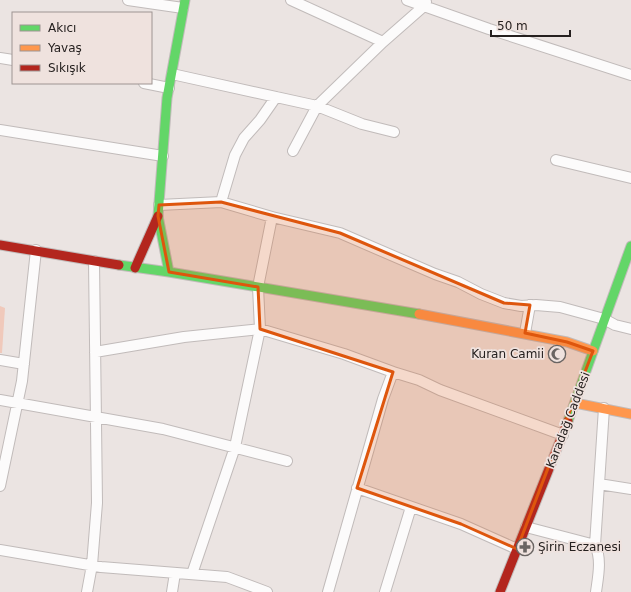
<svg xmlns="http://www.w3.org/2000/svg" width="631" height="592" font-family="'DejaVu Sans',sans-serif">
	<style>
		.green { fill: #f0c9bb }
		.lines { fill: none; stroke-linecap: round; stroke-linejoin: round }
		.street-casing { stroke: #c1bbba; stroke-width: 12 }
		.fast-casing { stroke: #c1bbba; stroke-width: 11 }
		.slow-casing { stroke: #c1bbba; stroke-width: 11 }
		.jam-casing { stroke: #c1bbba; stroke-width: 11 }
		.street { stroke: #fcfbfb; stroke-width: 10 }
		.fast { stroke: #63d668; stroke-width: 9 }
		.slow { stroke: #ff974d; stroke-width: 9 }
		.jam { stroke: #b3261e; stroke-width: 9 }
		.marked { fill: #de560d; fill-opacity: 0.2; stroke: #de560d; stroke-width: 3; stroke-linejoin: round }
		.labels { text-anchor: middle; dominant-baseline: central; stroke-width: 3.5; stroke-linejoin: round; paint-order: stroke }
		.poi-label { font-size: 12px; fill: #25201f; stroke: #efe2de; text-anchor: end }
		.street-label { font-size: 12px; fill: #25201f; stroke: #efe2de }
	</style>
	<rect width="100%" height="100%" fill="#ebe4e2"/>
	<path class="green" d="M0 306 5 308 2 353H0Z"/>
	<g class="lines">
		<defs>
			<path id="street" d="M128 0 183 8
				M291 0 383 42
				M407 0 489 29 631 75
				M0 58 13 60
				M172 74 317 106 362 124 394 132
				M144 83 169 88
				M0 130 163 156
				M293 151 317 106 383 42 424 6 426 2
				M556 160 631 178
				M221 202 235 155 244 138 260 120 276 97
				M159 205 221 202 272 217 340 233 435 274 458 282 481 294 504 303 521 306 536 305 560 307 604 319 615 325 631 329
				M525 333 530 305
				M95 352 184 337 260 329 344 354 393 372 419 380 440 390 563 435
				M0 360 24 364
				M0 400 163 429 287 461
				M599 484 631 489
				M0 486 22 381 36 250
				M357 488 461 524 517 549
				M526 527 595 545
				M0 550 101 567 227 577 267 592
				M192 574 235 447 260 329 258 287 272 217
				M87 592 92 565 97 503 94 261
				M172 592 175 573
				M328 592 383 399 393 372
				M385 592 411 507
				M596 592C598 577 602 559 595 545L604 408"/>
			<path id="fast" d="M119 265 169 272 419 314
				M169 272 158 216 167 98 185 0
				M568 421 631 246"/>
			<path id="slow" d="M419 314 567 342 593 351
				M575 403 631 414"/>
			<path id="jam" d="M0 245 119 265
				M135 268 158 216
				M500 592 568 421"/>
		</defs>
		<use href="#street" class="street-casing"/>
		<use href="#fast" class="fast-casing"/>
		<use href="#slow" class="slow-casing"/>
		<use href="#jam" class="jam-casing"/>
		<use href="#street" class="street"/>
		<use href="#fast" class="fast"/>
		<use href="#slow" class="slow"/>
		<use href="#jam" class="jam"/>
	</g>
	<path class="marked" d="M221 202 340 233 504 303 530 305 525 333 567 342 593 351 517 549 461 524 357 488 393 372 260 329 258 287 169 272 158 216 159 205Z"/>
	<defs>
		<symbol id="mosque-ring" viewBox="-11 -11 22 22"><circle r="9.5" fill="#efe2de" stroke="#6a6563" stroke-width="1.5"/><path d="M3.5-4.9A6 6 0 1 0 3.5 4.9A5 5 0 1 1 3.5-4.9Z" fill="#6a6563"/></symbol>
		<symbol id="pharmacy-ring" viewBox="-11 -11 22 22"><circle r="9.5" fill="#efe2de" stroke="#6a6563" stroke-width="1.5"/><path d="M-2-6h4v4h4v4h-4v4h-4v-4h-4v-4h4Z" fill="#6a6563"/></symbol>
	</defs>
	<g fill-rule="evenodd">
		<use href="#mosque-ring" x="547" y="344" width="20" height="20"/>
		<use href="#pharmacy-ring" x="515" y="537" width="20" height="20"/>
	</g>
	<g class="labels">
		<g class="poi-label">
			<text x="544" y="354">Kuran Camii</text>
			<text x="538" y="547" text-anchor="start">Şirin Eczanesi</text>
		</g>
		<g class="street-label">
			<text transform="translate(568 420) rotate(-69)">Karadağ Caddesi</text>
		</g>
	</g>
	<rect x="12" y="12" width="140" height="72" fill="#efe2de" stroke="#9e9492"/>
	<rect x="20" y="25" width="20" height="6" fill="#63d668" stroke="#9e9492"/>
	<text x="48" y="32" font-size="12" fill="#25201f">Akıcı</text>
	<rect x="20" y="45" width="20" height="6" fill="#ff974d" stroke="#9e9492"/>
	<text x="48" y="52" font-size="12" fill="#25201f">Yavaş</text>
	<rect x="20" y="65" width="20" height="6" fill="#b3261e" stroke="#9e9492"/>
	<text x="48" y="72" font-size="12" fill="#25201f">Sıkışık</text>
	<path d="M491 30v6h79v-6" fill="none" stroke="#25201f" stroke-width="2"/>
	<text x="497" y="30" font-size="12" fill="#25201f" stroke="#efe2de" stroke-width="3" paint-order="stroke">50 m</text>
</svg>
